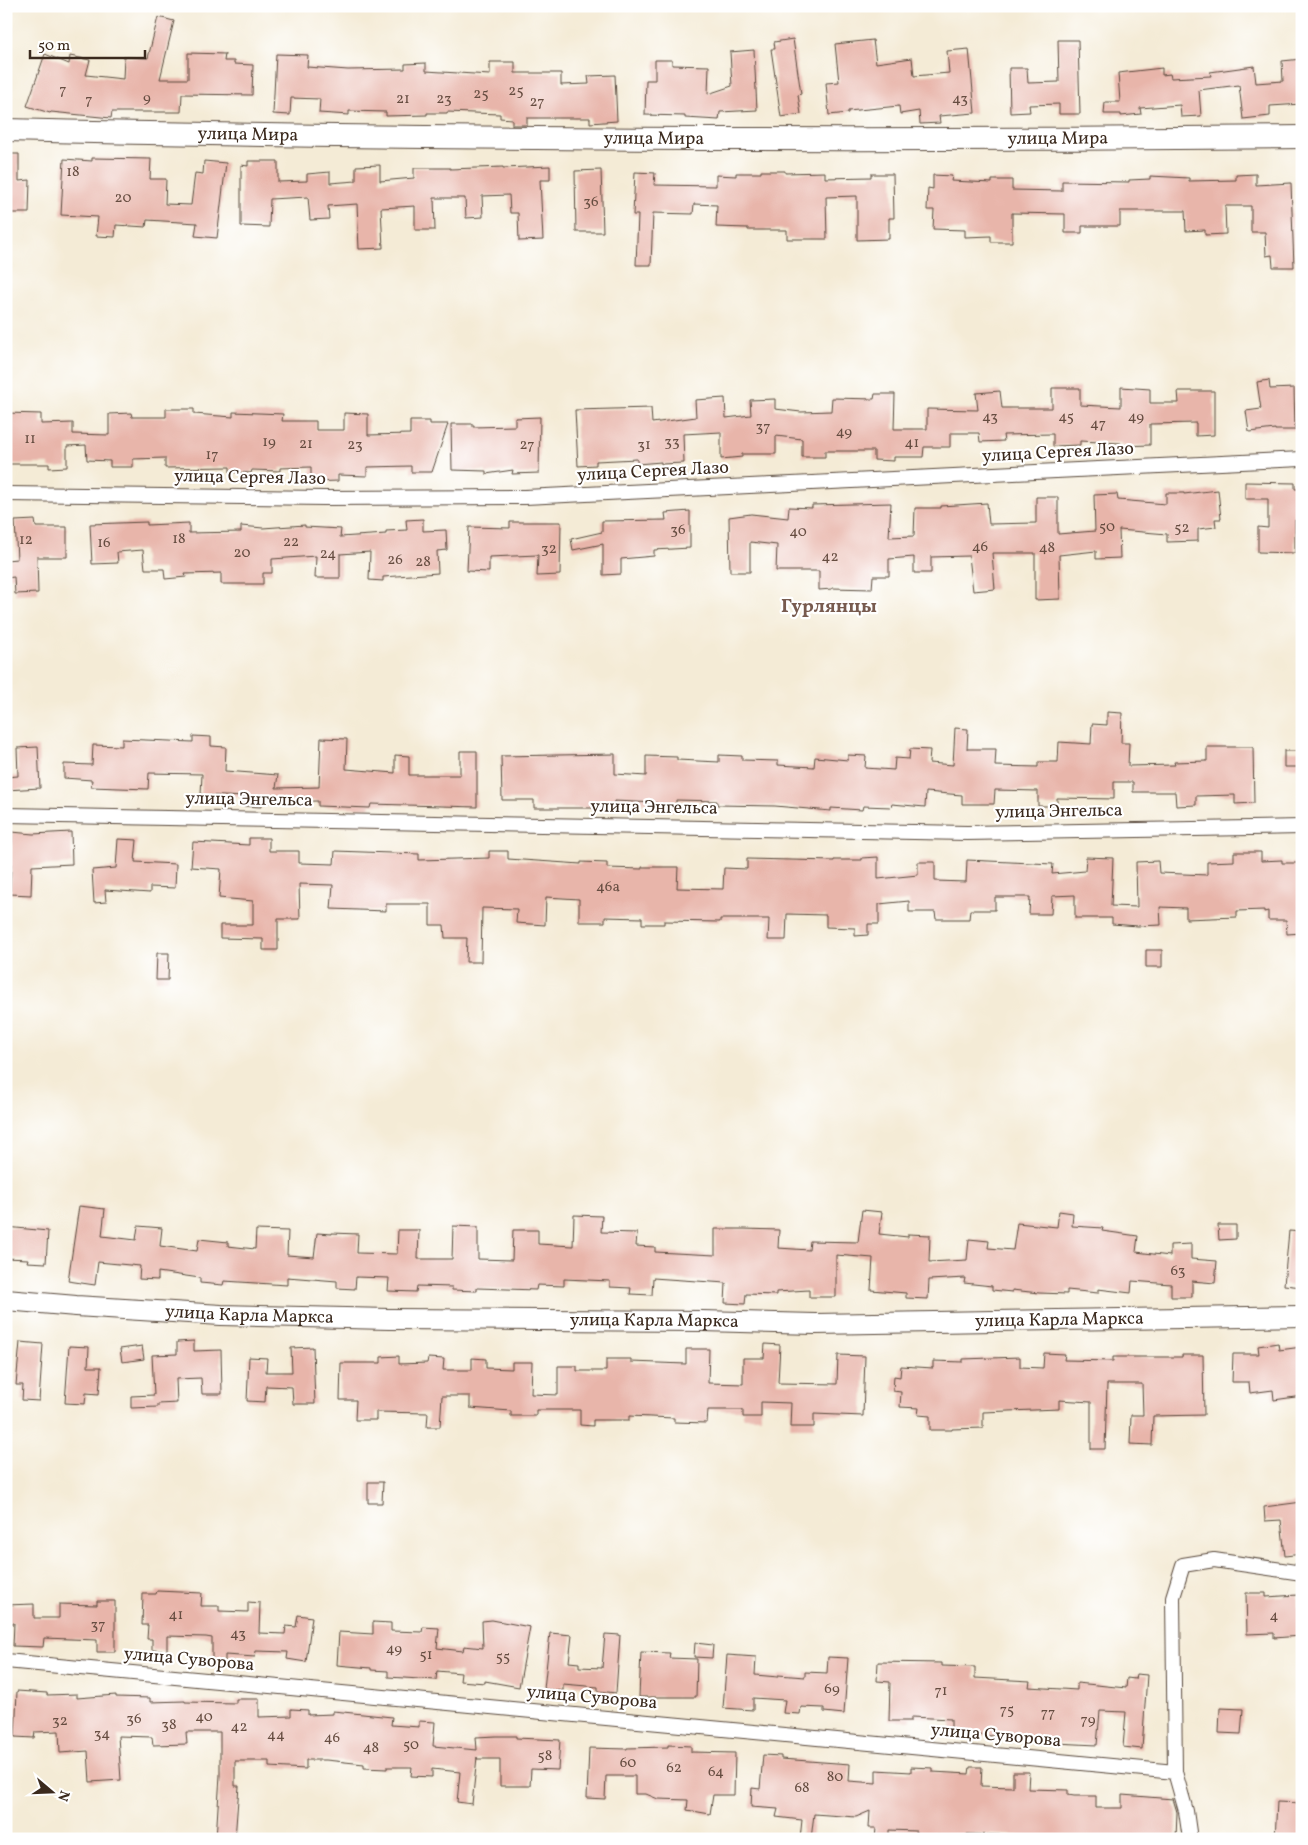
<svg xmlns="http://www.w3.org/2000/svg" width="1308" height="1845" font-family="Vollkorn,serif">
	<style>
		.building { fill: #e8b5aa }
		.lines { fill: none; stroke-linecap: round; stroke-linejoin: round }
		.street-casing { stroke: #57473a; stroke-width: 16 }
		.secondary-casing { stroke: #57473a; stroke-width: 22 }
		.primary-casing { stroke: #57473a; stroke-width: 24 }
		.street { stroke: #fff; stroke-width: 14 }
		.secondary { stroke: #fff; stroke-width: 20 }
		.primary { stroke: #fff; stroke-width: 22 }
		.labels { text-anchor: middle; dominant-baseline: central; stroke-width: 4.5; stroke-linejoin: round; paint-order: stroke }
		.number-label { font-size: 15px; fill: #664d41 }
		.street-label { font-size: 18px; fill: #3b2a1e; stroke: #fff }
		.neighbourhood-label { font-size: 19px; font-weight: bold; fill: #785b4f; stroke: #fff }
	</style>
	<rect width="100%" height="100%" fill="#fff"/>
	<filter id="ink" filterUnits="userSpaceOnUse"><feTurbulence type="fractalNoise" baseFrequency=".02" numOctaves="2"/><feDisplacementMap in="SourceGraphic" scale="10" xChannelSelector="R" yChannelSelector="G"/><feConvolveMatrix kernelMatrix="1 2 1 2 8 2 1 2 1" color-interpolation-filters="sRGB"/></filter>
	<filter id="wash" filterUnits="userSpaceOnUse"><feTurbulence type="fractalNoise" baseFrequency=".0096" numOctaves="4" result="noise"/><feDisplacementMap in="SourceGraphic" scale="20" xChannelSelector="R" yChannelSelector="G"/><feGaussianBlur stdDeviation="1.12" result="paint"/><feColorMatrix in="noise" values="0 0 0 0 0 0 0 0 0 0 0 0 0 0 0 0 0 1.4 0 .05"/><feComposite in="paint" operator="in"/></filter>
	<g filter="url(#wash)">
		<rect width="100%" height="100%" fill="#f4ebd6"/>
		<g id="blocks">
			<path class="building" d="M158 17 174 21 160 79H188V53L225 54 224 61H234V64L253 65 252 95 182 94 181 112H112L111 118 51 112 50 113 27 106 45 54 69 64 70 56 90 60 86 75 123 79 124 57 148 58Z
				M793 39 801 94 798 95 801 114 781 117 771 49H775L774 42Z
				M873 40 876 63 912 58 914 76 949 73 947 51 969 49 975 113 939 116 940 123 920 124 919 111 900 114 899 106 848 111V113L829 115 826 83 839 82 835 44Z
				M1058 40H1078L1080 114H1059V104L1029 105 1030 112 1010 113 1009 68H1027L1028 83 1059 82Z
				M754 50 757 110 720 112 719 120 685 118V116L645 115 646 80H655V60H672V65L709 66 708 94 732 86 730 52Z
				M276 54 308 55 307 67 348 70 405 69V64L426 63V71L490 75V62H515V73H561V85L589 84 588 76 615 75 617 121 590 123V118H527V125H512V119L500 118V114L447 112V113H427V115L386 116V112L349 111V115L319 113 320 99 291 98 290 115 273 114Z
				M1302 59V104L1270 106V116L1243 119 1239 85 1199 90 1201 116 1181 117 1180 105 1140 108 1141 114 1121 116V114H1104L1105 102H1120L1118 73 1162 68V75L1170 74 1171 78 1211 76 1210 72 1254 66 1256 83 1283 81 1282 61Z
				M6 154H19V181L30 180 29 213H6Z
				M92 158 151 159 150 179H166L165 204 191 205 195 173 203 174 204 161 226 163 217 238 195 236 197 223 147 220 146 227 116 225 115 237 96 236 98 217 61 215 64 159 92 161Z
				M248 161H278V182L307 181V174L330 172V183L356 181V166L380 165V181L414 178V168H450V169L503 167V168L550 166V180H540L543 240 519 241 518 213H510L509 195 482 196 483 217 466 218 465 198H434L435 230H415V206L381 208 383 248 359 249 357 204 328 206 329 219 310 220 308 197 270 199 269 227 241 226V165L248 166Z
				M601 170 603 232H576L575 171Z
				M761 171H785V173L825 172V178L871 177V174H893L894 218H889V239L857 240V196L826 197 827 239H787V230H748V228L716 227 717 205 694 204 693 214 653 213 651 265H636L638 215H633L635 172 655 173 654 185 716 186V175L736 176V173H761Z
				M1256 174V185L1291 183 1294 267H1273L1272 255 1266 256 1265 232H1251V206H1225L1226 234 1205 235V230L1186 231 1185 211H1120V226H1082V233H1065V214L1012 213V242H991V236L965 237V230L933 229 934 210H927L928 188 933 189V175L952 176 951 181 992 183V180H1012V190L1062 191V181L1129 182V180L1150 179V176L1189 178V181L1236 180V175Z
				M1269 380 1270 389 1294 388 1295 430H1275V429L1249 432 1246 411 1261 409 1257 382Z
				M1121 387 1150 389V403H1179L1178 391H1214V435L1196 436V423L1150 424V445L1121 446V443L1080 441V445L1053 446V434L1003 435 1004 441 980 442 979 433H950V447H924L923 457H894V461L874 460V451H825V457H802V439L776 436V454H742V457L721 459V432L683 434 684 463 661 464V462L637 464V459L596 461V465L578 466 575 410 651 408 652 423 696 417 695 400 725 398 726 418 751 415 750 400 775 399V409L801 412 831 411 832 398 874 399 875 394H895L894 429H927V409L978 410 976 393 1000 391 1002 408H1052V388H1080V405L1121 407Z
				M166 409H194V414L233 417V412L283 414 282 421H316V430H344V413L368 414V435L410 434V421H430V424H448L432 472H411V466L367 467V476L338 475V481L311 482V467L280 468V471L252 470 251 473 230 472V467L165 468V458L133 459V467H110V461L87 460 86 445 67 446V467L49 468V464H6V413L41 414V424L73 423V434L109 435V414L131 413 132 417H166Z
				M540 417 539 473 512 474 513 470 486 474V471L452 470 451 424H473V427L515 426V418Z
				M1245 482 1295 483V489H1302V521L1295 520V553L1258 552V527L1268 528V499H1245Z
				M1218 490 1221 519H1215L1216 527 1198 529V541L1167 542V534L1119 530 1120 558 1096 559V551L1059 555 1060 599 1035 600V553H992L995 589 973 591 969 556 931 557V573H914V557L889 559V576H873L872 589 832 588V589L819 590V571H776L777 545 750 542V572H730L729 517 751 514 788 518 789 507 812 508V505L891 503 889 537 914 536 915 508H941V506L987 503 989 524 1036 523V497H1058V534L1095 531 1094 495 1117 494 1118 500 1166 504V493H1184V494Z
				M690 511V548L654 550V556L621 559V574L603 575V544L573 550 571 539 602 532V521L666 520 665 513Z
				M423 519V531L446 530 447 550 437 551 438 573 383 577V581L369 580 370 552 340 554V578H315L316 556 272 559V573H263V584H221V573L185 574 186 577 165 579 164 569H145L143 550 117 552 118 563 92 564 90 524 147 522V525L189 523V533L241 532V526L263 528 305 525V527L341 529 340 537 386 534V531L407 530 406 520Z
				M35 520 36 527H67V557H37L38 593 15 594 14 577 6 578V560L17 559 15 521Z
				M510 522H561L560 575 537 576 538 555 489 557V572L467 571 469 527 510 528Z
				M1107 712 1122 713 1121 743H1129L1128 766 1175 765 1174 762 1207 761V747H1253L1254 803 1235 804V795L1196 796V805L1176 806 1175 792H1133V782H1114V799L1057 798V806H1038V791L995 790 994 804H962V795L926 792 925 807 892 804 891 807 863 806 862 810 831 808V811L775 806 717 805V801L676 800V811H657V803L614 801V808H534V800H502L501 756 615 754V774L646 776V756L677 757V760L719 762V755L742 756V760L778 761V765L814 767 815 757 848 760V755L866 756 865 768 894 770 895 758 909 759 910 749 930 750 929 763 953 765 955 728 968 729 967 749H996L995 766 1038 767V762H1058L1059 742 1091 744 1092 724 1107 725Z
				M193 736 211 737V746L226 747 225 771 278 775 276 788 319 787 321 738 347 739 346 769 395 773V755L409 756V775H460V751H477V807L371 804 370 808 318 806V801L262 802 261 807 244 806 245 797 201 795 202 774 149 773 148 789 91 787 92 780 64 778V764L92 765 93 745 122 746V739L193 742Z
				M38 747 40 788 6 790V777L18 776 17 748Z
				M1284 751H1302V767H1284Z
				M12 832 33 834 71 832 72 864 32 866 31 895 10 894Z
				M249 838H269V851H299V863L334 864 335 851 419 854V860L489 858V851H508V859L581 864V862L607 863V868L642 869V867H678L677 888 723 889 724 868 747 869V859L834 861V860H862V858L878 857V879L918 875V862H935V881L966 882 967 860 1053 864 1052 874 1085 871 1086 857 1113 858 1111 906 1137 907 1136 862 1158 861 1159 873 1207 875V862L1234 861V852H1261V861L1282 860V863H1302V933L1287 934 1286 920H1268V911L1264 912V910L1237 911V917L1186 919V908L1160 907 1161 925 1138 926 1112 924V918H1075V895L1052 896 1051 914H1029L1030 897H995V910H970L969 919H936L935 912H909V901L879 904V924H868V935L855 936V928L826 927V915L787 914 786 940H768L769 919H720V922L664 921V924H642V918L605 917V922H579V899L546 897 545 925 516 923 517 909 482 908 481 962H466L467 938H445L444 925H430V904H386V911L331 909 333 885 299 884 300 919H278V950H263V939L220 938V925H253V901L219 898 221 869 191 867 193 842 249 845Z
				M118 839 137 840 135 862 176 864 175 888 150 887V893L105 890 106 902 94 903 92 870 116 868Z
				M1146 950H1162V967H1146Z
				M157 953H169L168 980H156Z
				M79 1206 105 1209 102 1236 136 1240 138 1226 162 1228 160 1246 197 1251 199 1239 228 1242V1246L255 1249 256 1230 288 1231 287 1255 314 1257 317 1233 332 1234V1233L358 1234 357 1253 397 1254 398 1230H419L418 1259H452L453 1226 478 1227V1259L512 1260 513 1230H538V1244L573 1246 574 1215 602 1216 601 1232 637 1233 636 1246 655 1247V1252L715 1255V1229H744L779 1230 778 1248 809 1250 810 1241 858 1242 862 1210 882 1212 879 1234 908 1237V1234L930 1235 929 1262 967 1260 969 1239 989 1241 988 1248 1013 1250 1017 1223 1057 1227 1059 1211 1073 1213 1072 1226 1103 1228 1102 1231 1138 1236 1136 1252 1170 1256V1245L1191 1244V1259L1217 1261 1215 1283 1192 1281V1297H1171V1284L1132 1281 1131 1293 1098 1289V1293L1067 1290V1294L1039 1293 1012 1290V1292L992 1290V1286L964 1283 965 1278 929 1280 928 1299 906 1298V1293L871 1290 873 1258 836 1255V1297H809V1290L776 1292V1295L746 1294 745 1304 725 1303 726 1283 653 1278 652 1295 630 1294 631 1288 610 1287V1281L564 1279V1286L537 1285 536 1290 477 1288V1291L452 1290V1287L417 1286 416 1292 388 1291 389 1278 356 1277 355 1289 337 1288V1281L287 1277V1285L224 1281 223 1285 200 1283V1278L158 1272V1280L139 1279 140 1266 98 1262 95 1285 68 1281Z
				M1218 1225H1236V1239L1219 1240Z
				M6 1227 48 1231 46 1263 27 1262 28 1259 6 1258Z
				M1289 1231 1302 1232V1287L1284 1285Z
				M194 1341V1351L221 1350 222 1394H202L201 1378 176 1379 177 1403 158 1404V1407L131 1408V1396L154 1395 152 1355 177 1354V1342Z
				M20 1342 43 1344 39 1401 22 1400 23 1385H16Z
				M1278 1343 1279 1350 1302 1347V1396L1274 1400 1273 1390 1250 1393 1249 1382H1232L1233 1354H1259L1258 1346Z
				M765 1344 780 1345 778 1383 837 1384 838 1355 865 1356 863 1416 814 1414V1427H790L791 1403 761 1402V1417H743V1410H708L707 1423 674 1422V1418L629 1416V1420H593V1426L580 1425V1410H536V1416H511V1411L470 1408V1396H442L440 1427H427L428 1413 376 1412V1420H355L356 1400H340L341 1363H381V1357L399 1356V1364L427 1363 428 1358 444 1359 443 1370H472V1358L486 1359V1368L512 1369V1362H532L531 1394 558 1395V1366H577V1371H606V1359H631V1362L686 1364V1349H709L708 1383 743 1384V1358H764Z
				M69 1346 89 1347 88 1367H101L99 1394 86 1393 85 1404 65 1403Z
				M142 1346 144 1359 122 1362 120 1349Z
				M313 1347 315 1404H293L292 1387 266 1386 265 1402 247 1401 249 1357 267 1358 266 1372H292L291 1348Z
				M1044 1353 1065 1354 1064 1360 1113 1361V1357H1182V1355H1203L1204 1415 1153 1416 1152 1445 1130 1444 1131 1415H1143L1142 1384H1107L1105 1449H1091V1402L1059 1400V1409L983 1412V1428L952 1429V1430H930V1416L918 1415 919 1408 900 1407 901 1392 893 1391 894 1376 900 1377 901 1366 933 1368V1361L963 1362V1359L1020 1357V1367L1043 1368Z
				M368 1482H383L382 1503H368Z
				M1302 1502V1554L1285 1556 1281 1520 1265 1521 1264 1507Z
				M157 1591 202 1593 201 1606H219V1611L248 1612V1602L260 1603 259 1633 285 1634 286 1626 296 1627 298 1615 312 1617 306 1662 287 1659 288 1652 256 1651 255 1657 225 1655V1666H212V1638L206 1637 167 1636V1651L152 1650V1639H147L148 1625H142L143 1594H156Z
				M1246 1593H1266V1597L1298 1595V1607H1302V1620H1299L1300 1636 1274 1638V1633L1247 1634Z
				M97 1601H115V1652H97V1640L44 1638 43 1647 13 1646 14 1623H6V1605L34 1604V1618H59V1604L97 1605Z
				M492 1620 530 1627 519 1687 485 1681V1683L460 1681 461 1673 437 1671 436 1680 388 1677V1671L371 1670V1668L337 1665 339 1632 373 1634V1622L391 1623V1631L422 1632 423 1627 439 1628 437 1648 463 1651 464 1646 483 1648 482 1621Z
				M550 1633 572 1635 569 1662 579 1663V1667L602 1668 605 1634 620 1635 616 1693 598 1691V1687L563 1684V1691L544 1689Z
				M695 1643 713 1645 712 1658 694 1657Z
				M641 1652 670 1653 669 1658 697 1659 696 1697H639Z
				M727 1655 756 1657 755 1675 778 1677V1675L805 1677V1672L827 1673 828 1657 848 1658 844 1714 824 1712V1708L801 1707 800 1714 783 1713 785 1700 753 1698V1710L723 1708Z
				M878 1662 942 1663V1666L975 1667V1678L1030 1681 1029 1687 1077 1690V1683L1126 1688 1127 1678 1135 1679 1136 1674 1147 1675 1142 1749 1123 1747 1126 1712 1100 1711 1097 1745 1035 1742V1739L951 1733V1719L911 1717V1721H889L890 1682 877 1681Z
				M17 1691 47 1693V1695L77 1694V1698L116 1695V1697L150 1698V1702L185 1701V1702L236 1703V1699H259V1717L291 1716V1709L308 1710V1715L333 1714V1711L392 1717 391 1725 419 1727V1721L435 1722 433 1746 477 1750 476 1737 496 1736H516V1738L560 1740 558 1770 531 1769 530 1786H500V1759H477V1757L472 1804 457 1802 460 1772 432 1769V1777L411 1776 412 1767H387V1769L364 1768V1764L326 1760H306V1769L269 1767V1761H235V1786H239L235 1839H216L220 1775V1732H186L187 1744 153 1745 152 1737 118 1736 121 1780 90 1782 88 1751 60 1753 59 1731 35 1732 34 1738 15 1737Z
				M1220 1708 1243 1709 1241 1734 1219 1733Z
				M668 1745 691 1746V1752L735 1753 734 1795H713L710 1814 687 1810 688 1800 658 1799 646 1794H635V1776H606L605 1799 587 1798 589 1748 627 1749V1748L668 1747Z
				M763 1755 781 1756V1759L850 1764 849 1781 876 1783V1770L911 1772V1767L933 1768V1772L969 1774 970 1767H982L981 1786 1013 1787V1772H1029L1028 1789 1068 1790V1795L1074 1796H1096V1808H1122V1795L1173 1799 1177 1812 1176 1839H1033V1836L967 1834 966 1837 915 1834 916 1831 889 1830V1839H875L876 1828H869L870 1811 856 1817 814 1814 811 1839H800L802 1820 776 1817 778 1809 751 1807 752 1788 760 1789Z
				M1277 1802 1302 1803V1839H1275Z"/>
		</g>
	</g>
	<g filter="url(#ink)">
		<use href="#blocks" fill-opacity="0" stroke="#57473a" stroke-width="1"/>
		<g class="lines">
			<defs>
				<path id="street" d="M6 494 324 498 525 497 1302 459
					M6 815 967 833 1302 827
					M6 1661 1175 1772
					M1190 1839 1186 1811 1175 1772 1173 1597 1183 1565 1214 1560 1302 1573"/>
				<g id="secondary">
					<path id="s1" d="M6 1300 76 1306 221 1315 389 1319 702 1321 815 1324 1302 1316"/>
				</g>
				<g id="primary">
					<path id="s2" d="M6 130C438 140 870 141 1302 137"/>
				</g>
			</defs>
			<use href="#street" class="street-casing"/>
			<use href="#secondary" class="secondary-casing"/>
			<use href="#primary" class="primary-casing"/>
			<use href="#street" class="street"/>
			<use href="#secondary" class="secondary"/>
			<use href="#primary" class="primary"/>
		</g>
	</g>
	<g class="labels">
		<g class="number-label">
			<text x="63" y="90">7</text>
			<text x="516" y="91">25</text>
			<text x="481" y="94">25</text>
			<text x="147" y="98">9</text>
			<text x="403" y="99">21</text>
			<text x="444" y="99">23</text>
			<text x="960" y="99">43</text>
			<text x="89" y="100">7</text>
			<text x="537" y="102">27</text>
			<text x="73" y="172">18</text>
			<text x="123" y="198">20</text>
			<text x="591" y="202">36</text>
			<text x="990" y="417">43</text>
			<text x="1066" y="417">45</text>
			<text x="1136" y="417">49</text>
			<text x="1098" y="424">47</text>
			<text x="763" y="427">37</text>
			<text x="844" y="432">49</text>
			<text x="30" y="439">11</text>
			<text x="269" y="442">19</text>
			<text x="672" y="442">33</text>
			<text x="912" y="443">41</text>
			<text x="306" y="444">21</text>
			<text x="355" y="445">23</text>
			<text x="527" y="445">27</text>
			<text x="644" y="445">31</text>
			<text x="212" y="455">17</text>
			<text x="1107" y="527">50</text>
			<text x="1182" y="528">52</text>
			<text x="678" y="530">36</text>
			<text x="798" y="532">40</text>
			<text x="179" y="539">18</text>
			<text x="26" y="540">12</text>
			<text x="291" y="542">22</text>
			<text x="104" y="543">16</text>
			<text x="980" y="547">46</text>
			<text x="1047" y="548">48</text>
			<text x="549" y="549">32</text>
			<text x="242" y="553">20</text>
			<text x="328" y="554">24</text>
			<text x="830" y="557">42</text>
			<text x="395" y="560">26</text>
			<text x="423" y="562">28</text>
			<text x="608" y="887">46а</text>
			<text x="1178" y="1271">63</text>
			<text x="176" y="1615">41</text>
			<text x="1274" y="1616">4</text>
			<text x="98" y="1625">37</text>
			<text x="238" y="1634">43</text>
			<text x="394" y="1649">49</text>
			<text x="426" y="1655">51</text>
			<text x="503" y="1657">55</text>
			<text x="832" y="1689">69</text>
			<text x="941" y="1691">71</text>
			<text x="1007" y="1710">75</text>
			<text x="1048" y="1713">77</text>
			<text x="204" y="1717">40</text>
			<text x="134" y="1719">36</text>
			<text x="1088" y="1720">79</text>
			<text x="60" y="1721">32</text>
			<text x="169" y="1725">38</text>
			<text x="239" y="1727">42</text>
			<text x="102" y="1734">34</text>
			<text x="276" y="1735">44</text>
			<text x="332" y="1738">46</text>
			<text x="411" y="1745">50</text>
			<text x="371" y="1748">48</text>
			<text x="545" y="1756">58</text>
			<text x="628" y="1763">60</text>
			<text x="674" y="1768">62</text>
			<text x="716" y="1772">64</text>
			<text x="835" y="1777">80</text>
			<text x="802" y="1788">68</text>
		</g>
		<g class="street-label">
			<text stroke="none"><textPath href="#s2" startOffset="242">улица Мира</textPath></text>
			<text stroke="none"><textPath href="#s2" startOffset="648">улица Мира</textPath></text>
			<text stroke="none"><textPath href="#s2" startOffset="1052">улица Мира</textPath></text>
			<text transform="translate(1058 453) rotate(-3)">улица Сергея Лазо</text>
			<text transform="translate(653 472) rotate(-3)">улица Сергея Лазо</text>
			<text transform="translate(250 478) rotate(1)">улица Сергея Лазо</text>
			<text transform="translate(249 800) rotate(1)">улица Энгельса</text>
			<text transform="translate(654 808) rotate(1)">улица Энгельса</text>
			<text transform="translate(1059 812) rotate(-1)">улица Энгельса</text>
			<text stroke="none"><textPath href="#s1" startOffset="244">улица Карла Маркса</textPath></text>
			<text stroke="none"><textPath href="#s1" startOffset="1054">улица Карла Маркса</textPath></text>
			<text stroke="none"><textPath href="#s1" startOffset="649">улица Карла Маркса</textPath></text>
			<text transform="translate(189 1660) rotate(5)">улица Суворова</text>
			<text transform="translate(592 1698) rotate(5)">улица Суворова</text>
			<text transform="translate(996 1736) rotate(5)">улица Суворова</text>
		</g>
		<g class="neighbourhood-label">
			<text x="829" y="607">Гурлянцы</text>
		</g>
	</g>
	<rect width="1308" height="1845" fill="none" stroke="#fff" stroke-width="25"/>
	<g transform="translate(52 1792) rotate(109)" stroke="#ffffff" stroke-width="4" paint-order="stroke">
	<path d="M0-4L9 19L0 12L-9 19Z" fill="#3b2a1e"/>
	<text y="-8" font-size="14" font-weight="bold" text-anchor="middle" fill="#3b2a1e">N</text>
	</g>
	<path d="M30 50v8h115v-8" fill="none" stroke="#3b2a1e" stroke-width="2.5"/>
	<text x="38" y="50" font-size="15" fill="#3b2a1e" stroke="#ffffff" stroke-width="4" paint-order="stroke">50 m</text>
</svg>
